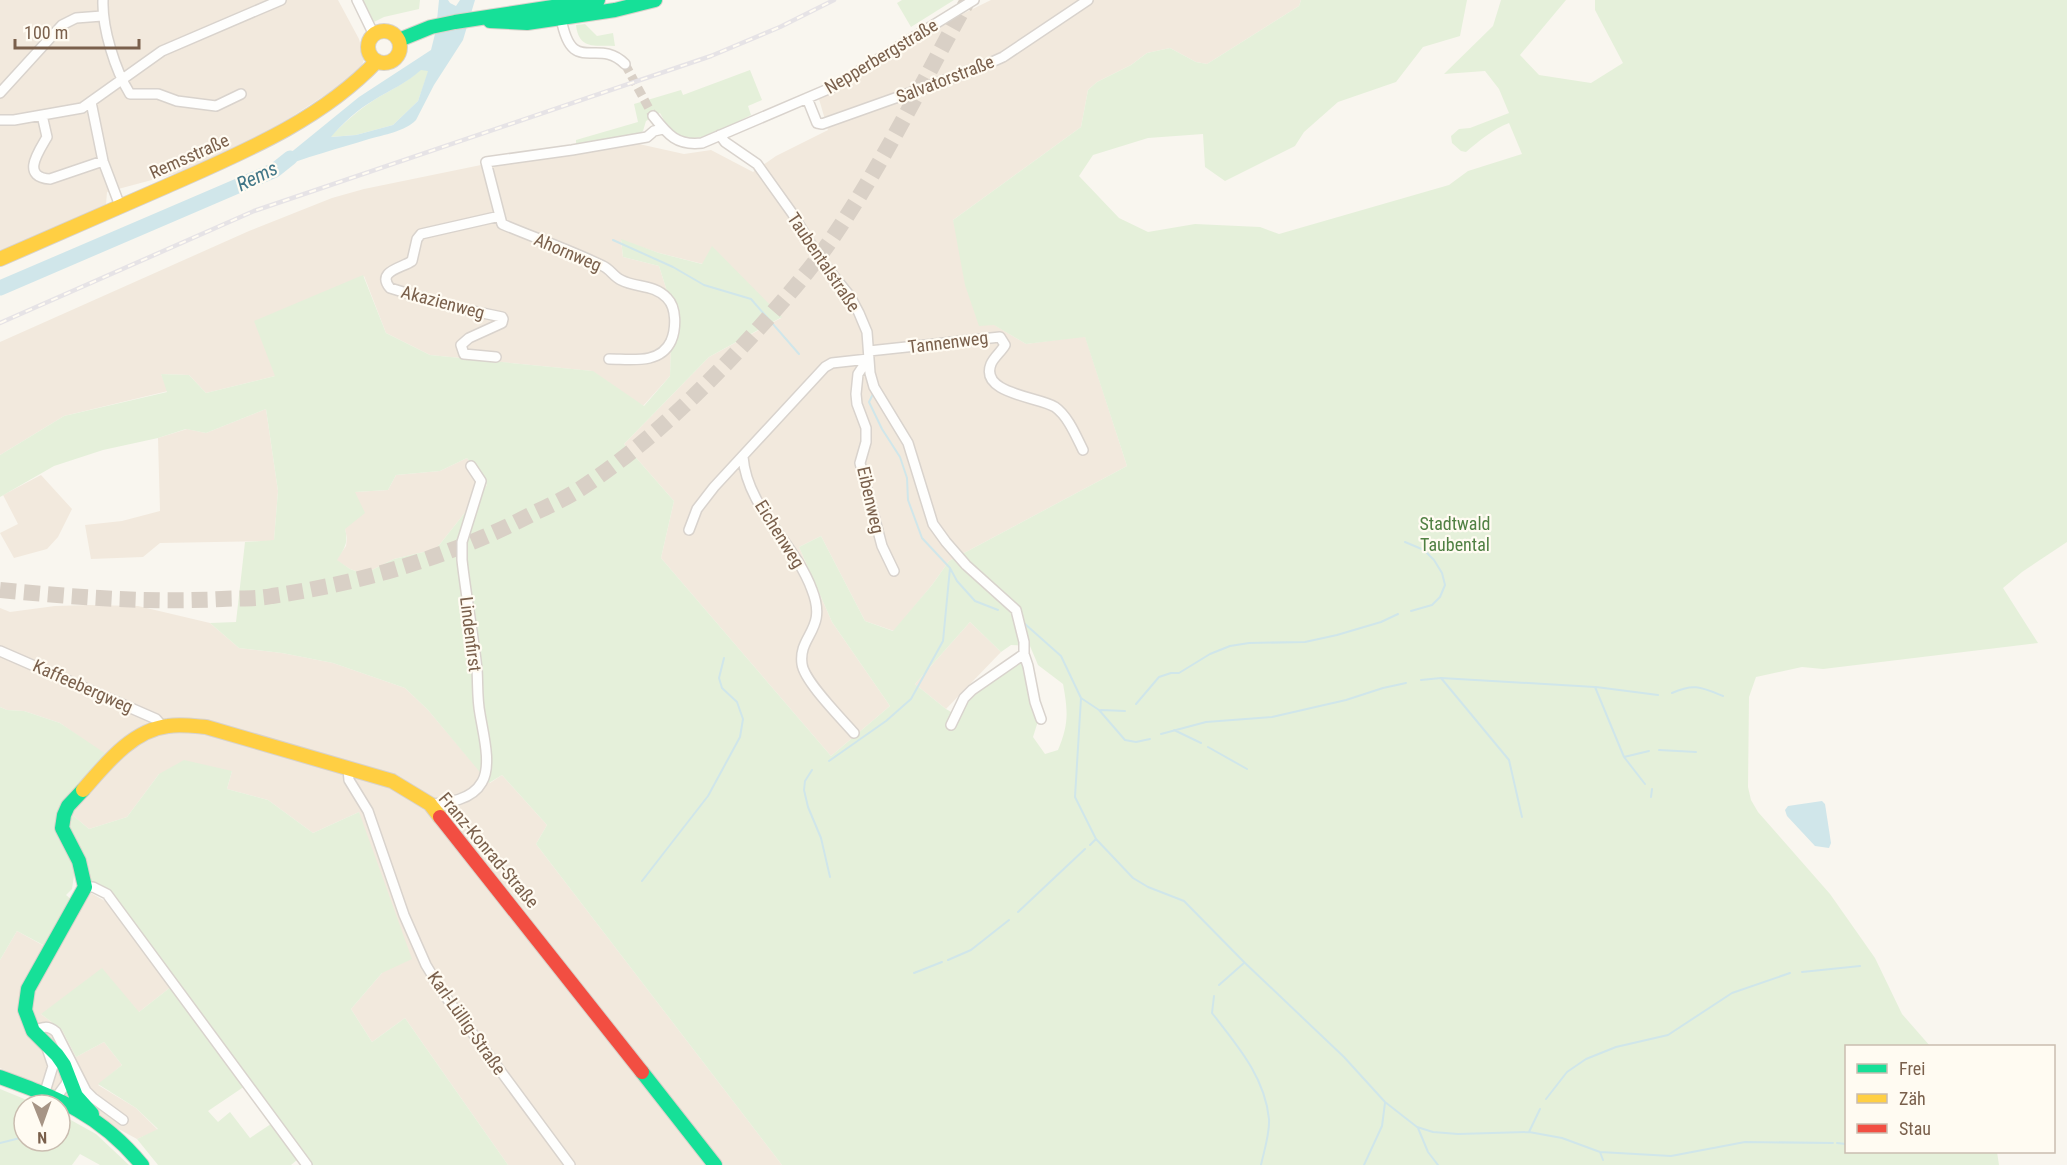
<svg xmlns="http://www.w3.org/2000/svg" width="2067" height="1165" font-family="'Roboto Condensed',sans-serif">
	<style>
		.residential { fill: #f2e9dd }
		.green { fill: #e5f0da; fill-rule: evenodd }
		.water { fill: #d0e6ea; fill-rule: evenodd }
		.lines { fill: none; stroke-linecap: round; stroke-linejoin: round }
		.stream { stroke: #d0e6ea; stroke-width: 2 }
		.river { stroke: #d0e6ea; stroke-width: 15 }
		.street-tunnel { stroke: #d9d0c6; stroke-width: 9; stroke-dasharray: 9 4.5; stroke-linecap: butt }
		.highway-tunnel { stroke: #d9d0c6; stroke-width: 16; stroke-dasharray: 16 8; stroke-linecap: butt }
		.street-casing { stroke: #d9d3cd; stroke-width: 12 }
		.fast-casing { stroke: #d8d2ca; stroke-width: 16 }
		.slow-casing { stroke: #d8d2ca; stroke-width: 16 }
		.jam-casing { stroke: #d8d2ca; stroke-width: 16 }
		.street { stroke: #fefefd; stroke-width: 9 }
		.fast { stroke: #16e098; stroke-width: 14 }
		.slow { stroke: #ffcf43; stroke-width: 14 }
		.jam { stroke: #f24e42; stroke-width: 14 }
		.rail-casing { stroke: #e6e3e6; stroke-width: 4.5 }
		.rail { stroke: #fffbf2; stroke-width: 2; stroke-dasharray: 7; stroke-linecap: butt }
		.labels { text-anchor: middle; dominant-baseline: central; stroke-width: 4.5; stroke-linejoin: round; paint-order: stroke }
		.street-label { font-size: 18px; fill: #7a604c; stroke: #fffbf2 }
		.park-label { font-size: 18px; fill: #508043; stroke: #fffbf2 }
		.water-label { font-size: 20px; font-style: italic; fill: #417687; stroke: #fffbf2 }
	</style>
	<rect width="100%" height="100%" fill="#f9f6ef"/>
	<path class="residential" d="M0 0H338L359 39 364 59 361 69 336 88 265 134 178 173 107 192 106 205 0 252Z
		M991 0H1301L1299 6 1207 64 1196 62 1170 48 1147 53 1131 65 1097 82 1088 90 1081 127 953 220 993 324 1026 344 1085 336 1127 466 949 561 932 585 894 631 865 621 821 536 799 547 832 622 890 706 831 756 661 558 674 501 624 444 709 357 781 318 712 247 703 264 659 253 621 240 623 257 659 266 672 307 670 376 643 406 592 371 430 355 386 333 364 276 275 376 206 393 189 375 161 374 168 391 64 416 0 455V342L249 231 332 198 364 189 481 165 639 144 684 154 711 150 753 172 776 156 828 130 819 99 839 89 946 22Z
		M266 409 278 491 274 541 160 543 143 557 91 559 85 525 122 521 160 511 158 438 187 429 206 433Z
		M467 458 487 485 436 549 394 559 364 574 350 569 336 560 346 546 347 538 345 529 354 492 388 490 396 475 440 471Z
		M41 475 72 509 58 537 47 549 14 558 0 533 18 524 3 495Z
		M89 605 138 606 210 623 239 648 282 653 333 663 405 688 428 710 490 783 502 775 547 825 536 844 782 1165H508L405 1018 372 1042 351 1009 382 973 359 812 313 833 268 800 227 789 232 771 159 774 127 817 89 829 69 812 84 740 60 723 24 711 7 710 0 707V608L10 612 55 606Z
		M970 622 1001 652 946 709 915 684Z
		M91 893 110 904 172 986 139 1012 41 1014 62 1030 76 1057 104 1042 122 1065 98 1085 136 1108 158 1130 137 1139 28 1080 0 1068V960L17 931 55 952Z"/>
	<path class="green" d="M359 0H420L419 9 384 17 368 25Z
		M902 0H954L911 27 897 3Z
		M1301 0H1467L1460 36 1423 47 1396 82 1338 102 1304 132 1295 146 1225 181 1205 167 1203 134 1148 138 1093 155 1079 176 1119 218 1148 232 1195 224 1260 227 1279 234 1449 185 1468 171 1522 154 1509 123C1493 129 1479 141 1466 152L1461 151 1452 143 1451 136 1459 129 1470 128 1509 113 1499 89 1485 71 1444 74 1493 26 1501 0H1566L1520 55 1539 75 1591 83 1623 63 1595 10V0H2067V542L2022 572 2003 588 2038 643 1823 669 1802 667 1756 677 1749 697 1748 787 1751 800 1758 812 1830 894 1875 958 1902 1014 1930 1046H1846V1152H1997L1999 1165H782L536 844 547 825 502 775 489 783 428 710 405 688 333 663 282 653 239 648 210 623 236 622 245 542 274 540 278 491 266 409 206 433 186 429 158 438 103 450 54 466 0 497V455L64 416 167 392 161 374 189 375 206 393 275 376 254 321 363 275 386 333 430 355 593 371 644 406 670 376 672 307 659 266 623 257 621 239 659 253 702 264 712 246 782 317 709 357 624 444 674 501 661 558 831 756 890 706 832 622 799 547 821 536 865 621 893 631 932 585 949 561 1127 466 1085 337 1026 344 994 325 979 326 965 285 953 220 1081 127 1088 90 1097 82 1131 65 1147 53 1170 48 1196 62 1207 64 1299 6ZM467 458 487 485 436 549 394 559 364 574 350 569 337 560C344 549 349 543 345 529L365 513 355 492 388 490 396 475 440 471ZM970 622 1001 652 1011 645 1030 646 1038 665 1063 684C1068 711 1069 724 1058 750L1045 754 1033 737 1038 721 1030 701 1021 656 972 691 958 716 946 709 915 684Z
		M585 24 597 36 613 33 615 46C594 45 579 50 576 25Z
		M421 69 429 70 418 101 393 125 356 135 330 137C343 124 358 110 374 100 390 90 407 83 421 69Z
		M750 70 762 100 748 106 751 115C730 125 693 152 671 129 666 125 663 118 660 113L646 121 643 131 639 134 576 147V140L638 122 634 104 681 90 683 95Z
		M0 707 7 710 24 711 60 723 109 756 56 823 58 838 75 868 72 889 66 895 72 900 47 947 17 931 0 960Z
		M184 760 232 771 227 789 268 800 313 833 359 812 412 959 382 973 351 1009 372 1042 405 1018 508 1165H312L122 912 89 883 67 834 69 812 89 829 127 817 159 774Z
		M102 968 139 1012 172 986 245 1086 208 1111 218 1122 230 1112 250 1138 271 1124 297 1160 291 1165H158L137 1139 158 1129 136 1108 98 1084 122 1065 104 1042 76 1057 62 1030 41 1014Z
		M0 1089 39 1105H24V1141H60V1114L96 1134 129 1165H100L80 1154 72 1165H0Z"/>
	<path class="water" d="M439 0H448L450 3 456 6 460 0H475L463 40 434 85 416 120C406 131 383 135 369 139 337 149 305 157 275 170L289 154 359 97 431 50 436 30ZM421 70 428 71 418 101 393 125 356 135 331 137C342 124 358 109 374 100 390 90 407 83 421 70Z
		M1822 801 1825 804 1831 843 1829 848 1815 846 1787 816 1785 810 1788 806Z"/>
	<g class="lines">
		<path class="stream" d="M613 240 673 267 704 285 751 299 799 354
			M873 394 869 402 882 429 900 457 907 478 908 500 922 538 950 568 957 581 975 601 998 610
			M1405 542 1424 550 1434 560 1442 573 1445 585 1440 597 1432 605 1411 611
			M1025 624 1061 656 1081 698 1075 797 1096 839 1133 878 1148 887 1184 901 1245 963 1344 1057 1385 1102 1417 1127 1433 1132 1458 1134 1529 1132 1562 1138 1600 1152 1671 1156 1745 1142 1833 1143
			M1441 678 1509 760 1522 817
			M1421 680 1441 678 1595 687 1624 757 1645 784
			M1596 687 1658 695
			M1672 693C1694 683 1701 687 1723 696
			M1081 698 1099 710 1125 740 1136 742 1150 739
			M1136 704 1159 677 1171 673H1179L1210 654 1230 646 1249 643 1305 642 1337 635 1381 622 1398 614
			M1101 710 1125 711
			M1174 730 1201 743
			M1161 734 1206 722 1272 717 1346 700 1383 688 1406 683
			M1208 747 1247 769
			M1659 750 1696 752
			M1624 757 1649 751
			M829 761 886 721 911 699 943 641 950 568
			M812 770 805 781 804 790 808 807 821 838 830 877
			M1651 797 1652 789
			M1090 845 1096 839
			M642 881 708 796 740 737 743 719 737 702 722 688 719 678 724 658
			M1018 912 1085 849
			M948 960 971 950 1009 920
			M1802 972 1860 966
			M914 973 942 962
			M1219 985 1244 963
			M1214 996 1212 1013C1237 1045 1265 1077 1269 1119 1270 1133 1264 1151 1261 1165
			M1546 1099 1567 1072 1586 1059 1616 1047 1668 1035 1732 993 1790 973
			M1418 1128 1428 1152 1438 1165
			M1529 1132 1540 1109
			M60 1133 68 1132
			M0 1143 24 1137
			M1837 1143 1846 1144
			M1600 1152 1603 1160
			M1364 1165 1382 1126 1385 1103"/>
		<path class="river" d="M0 288 275 170 290 158"/>
		<path class="street-tunnel" d="M625 64 653 116"/>
		<path class="highway-tunnel" d="M0 590C74 597 148 603 222 599 239 598 256 599 272 596 363 583 455 555 536 512 551 505 566 498 580 489 647 445 705 388 759 328 785 299 811 269 833 237 884 162 924 79 968 0"/>
		<defs>
			<path id="street" d="M103 0C102 28 115 70 130 94H158L177 101 216 106 241 94
				M357 0 374 35
				M561 18C572 78 597 36 625 64
				M0 93 62 25 76 18 102 16
				M807 98 817 123 822 124 974 70 1003 57 1088 0
				M91 102 103 161 120 206
				M42 115 47 137C39 151 20 177 50 179L103 161
				M653 116C668 135 677 146 702 143L833 87 974 0
				M0 120H14L82 108 162 51 281 0
				M720 135 725 142 757 164 792 213 820 259 850 296 859 313 867 332 870 373 874 387 908 443 933 524 946 542 966 565 1016 610 1024 642V654L1028 666 1035 702 1041 719
				M869 351 1000 337 1005 345C1001 352 994 357 991 364 979 394 1040 397 1055 407 1068 416 1076 436 1083 450
				M496 357 464 354 461 345 469 338 502 323 503 319 502 317 449 306 390 288C376 271 402 268 412 261L417 239 421 234 500 216
				M609 359C630 359 660 365 671 341 676 329 677 308 667 298 654 284 636 288 621 280 614 277 610 269 603 266 570 250 535 238 502 224L486 162 572 150 647 137 654 131 663 129
				M868 359 858 374 856 394 857 404 866 428V442L860 463 882 546 894 571
				M743 457C747 508 795 543 812 590 828 630 798 635 802 664 804 681 841 718 854 733
				M689 530 697 509 714 487 825 367 832 363 868 359
				M0 651 156 719 163 727
				M951 725 964 698 972 690 1024 654
				M348 769 349 780 368 811 404 915 426 965 443 993 570 1165
				M430 804C448 803 472 800 482 782 492 765 483 733 480 714 477 699 478 684 477 669 473 632 466 596 462 560V542L481 481 471 466
				M85 887H93L107 894 307 1165
				M33 1031C43 1027 48 1025 56 1032L86 1091 93 1098 123 1120
				M44 1095 53 1066 47 1048
				M55 1099 66 1084 68 1076"/>
			<path id="fast" d="M490 21 527 23 615 10 655 0
				M399 40 431 27 455 22 598 0
				M83 790 68 806 64 815 62 828 79 861 85 887 28 989 25 1010 33 1031 57 1055 64 1065 76 1096 92 1114
				M642 1072 715 1165
				M0 1077C60 1099 100 1114 142 1165"/>
			<path id="slow" d="M368 47a16 16 0 1 1 32 0a16 16 0 1 1-32 0Z
				M0 259C56 235 111 210 167 186 241 153 320 121 377 61
				M83 790C105 765 132 730 168 726 181 724 194 726 206 727L392 781 430 804 440 817"/>
			<path id="jam" d="M440 817 642 1072"/>
		</defs>
		<use href="#street" class="street-casing"/>
		<use href="#fast" class="fast-casing"/>
		<use href="#slow" class="slow-casing"/>
		<use href="#jam" class="jam-casing"/>
		<use href="#street" class="street"/>
		<use href="#fast" class="fast"/>
		<use href="#slow" class="slow"/>
		<use href="#jam" class="jam"/>
		<defs>
			<path id="rail" d="M0 323 254 211 711 56 780 27 834 0"/>
		</defs>
		<use href="#rail" class="rail-casing"/>
		<use href="#rail" class="rail"/>
	</g>
	<g class="labels">
		<g class="street-label">
			<text transform="translate(881 56) rotate(-31)">Nepperbergstraße</text>
			<text transform="translate(945 79) rotate(-21)">Salvatorstraße</text>
			<text transform="translate(189 156) rotate(-24)">Remsstraße</text>
			<text transform="translate(568 252) rotate(23)">Ahornweg</text>
			<text transform="translate(824 262) rotate(56)">Taubentalstraße</text>
			<text transform="translate(443 302) rotate(15)">Akazienweg</text>
			<text transform="translate(948 342) rotate(-7)">Tannenweg</text>
			<text transform="translate(871 500) rotate(77)">Eibenweg</text>
			<text transform="translate(780 534) rotate(58)">Eichenweg</text>
			<text transform="translate(471 634) rotate(83)">Lindenfirst</text>
			<text transform="translate(83 686) rotate(24)">Kaffeebergweg</text>
			<text transform="translate(489 850) rotate(50)">Franz-Konrad-Straße</text>
			<text transform="translate(467 1023) rotate(55)">Karl-Lüllig-Straße</text>
		</g>
		<g class="park-label">
			<text x="1455" y="523">Stadtwald<tspan x="1455" dy="21">Taubental</tspan></text>
		</g>
		<g class="water-label">
			<text transform="translate(257 176) rotate(-26)">Rems</text>
		</g>
	</g>
	<rect x="1845" y="1045" width="210" height="108" fill="#fffbf2" stroke="#cabdb0" stroke-width="1.5"/>
	<rect x="1857" y="1064" width="30" height="9" fill="#16e098" stroke="#cabdb0" stroke-width="1.5"/>
	<text x="1899" y="1075" font-size="18" fill="#7a604c">Frei</text>
	<rect x="1857" y="1094" width="30" height="9" fill="#ffcf43" stroke="#cabdb0" stroke-width="1.5"/>
	<text x="1899" y="1105" font-size="18" fill="#7a604c">Zäh</text>
	<rect x="1857" y="1124" width="30" height="9" fill="#f24e42" stroke="#cabdb0" stroke-width="1.5"/>
	<text x="1899" y="1135" font-size="18" fill="#7a604c">Stau</text>
	<g transform="translate(42 1123) rotate(179)"><circle r="28" fill="#fffbf2" stroke="#cabdb0" stroke-width="1.5"/>
	<path d="M0-4.5L10 22L0 15L-10 22Z" fill="#a69485"/>
	<text y="-9" font-size="16" font-weight="bold" text-anchor="middle" fill="#7a604c">N</text>
	</g>
	<path d="M15 39v9h124v-9" fill="none" stroke="#7a604c" stroke-width="3"/>
	<text x="24" y="39" font-size="18" fill="#7a604c" stroke="#fffbf2" stroke-width="4.5" paint-order="stroke">100 m</text>
</svg>
